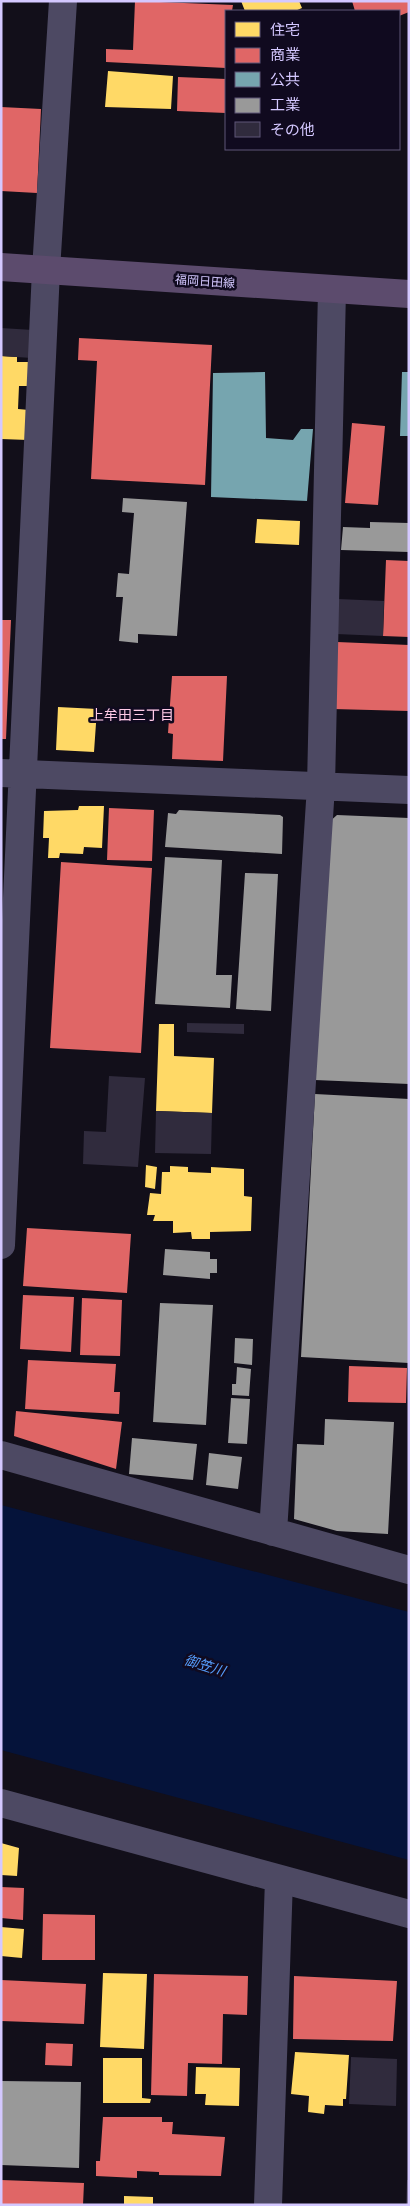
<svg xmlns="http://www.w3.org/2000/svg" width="410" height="2206" font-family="'Noto Sans','Noto Sans JP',sans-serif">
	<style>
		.water { fill: #05133a }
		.homes { fill: #ffd966 }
		.shops { fill: #e06666 }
		.public { fill: #76a5af }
		.industry { fill: #999 }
		.building { fill: #302b3d }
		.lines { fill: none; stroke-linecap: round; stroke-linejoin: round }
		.minor { stroke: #4d4963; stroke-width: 28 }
		.major { stroke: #5c4b6d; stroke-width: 28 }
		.labels { text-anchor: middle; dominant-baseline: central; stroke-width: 5; stroke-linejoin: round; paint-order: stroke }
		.street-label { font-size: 12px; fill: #d4c8ff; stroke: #100a1f }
		.neighbourhood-label { font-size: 14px; fill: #ffcae6; stroke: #100a1f }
		.water-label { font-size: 14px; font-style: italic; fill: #569fff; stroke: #100a1f }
	</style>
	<rect width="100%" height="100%" fill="#120f1a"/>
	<path class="water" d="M1 1505 409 1612V1860L1 1750Z"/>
	<path class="homes" d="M241 1H299L302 8 295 11H245Z
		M108 71 173 76 171 109 105 107Z
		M1 356 17 357V362H29L28 386H19L18 409 29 410 28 440 1 439Z
		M257 519 300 521 299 545 255 543Z
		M58 707 97 709 94 752 56 750Z
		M79 806H104L102 848 84 847 83 854 60 853 59 858H48L49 838H43L44 811 78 810Z
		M159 1024H174V1056L214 1058 212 1113 156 1111Z
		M146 1165 157 1167 155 1189 145 1187Z
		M170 1166 188 1167V1172L211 1173V1167L244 1169V1196L252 1197 251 1231 210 1232V1239H192L191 1232 173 1233V1221H153L155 1215H147L150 1193 161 1194 162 1172H170Z
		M1 1843 19 1848 17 1876 1 1875Z
		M1 1927 24 1929 22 1958 1 1956Z
		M103 1973 147 1974 144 2049 100 2047Z
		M295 2052 349 2055 346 2099H343V2106L325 2105 324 2114 308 2112 309 2096 291 2094Z
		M103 2058H142V2098L151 2099 150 2103H103Z
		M196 2067 240 2068 239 2106 205 2105 206 2094H195Z
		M124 2196 153 2197V2205H124Z"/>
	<path class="shops" d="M135 1 233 5 232 11H226V68L106 62V49L133 50Z
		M352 1H409V12L399 16V11H355Z
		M178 77 226 79V113L177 111Z
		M1 107 41 109 37 193 1 191Z
		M79 338 212 345 205 485 91 479 97 361 78 360Z
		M352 423 385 426 378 505 345 503Z
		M386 560 409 561V637L383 636Z
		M1 620H11L6 739H1Z
		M337 642 409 645V711L333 709Z
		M172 676H227L223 761 172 759 173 734 168 733Z
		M109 808 154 810 152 861 107 860Z
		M61 862 152 868 141 1053 50 1048Z
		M27 1228 131 1234 127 1293 23 1286Z
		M23 1295 74 1297 71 1352 20 1349Z
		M82 1298 122 1300 120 1356 80 1355Z
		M28 1360 116 1364 114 1392H120L119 1414 25 1409Z
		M349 1366 407 1368 406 1403 348 1402Z
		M16 1411 122 1422 116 1469 14 1436Z
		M1 1887 24 1888 23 1920 1 1918Z
		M43 1914 95 1915V1960H42Z
		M154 1974 248 1976 247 2015 223 2014 222 2064 188 2063 187 2096 151 2095Z
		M294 1976 397 1981 393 2041 293 2039Z
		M1 1980 86 1984 84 2024 1 2021Z
		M46 2043 73 2044 72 2066 45 2065Z
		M103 2117H162V2122H173L172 2134 225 2137 221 2176 159 2175V2172L137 2171V2178L96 2176V2161H100Z
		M1 2180 84 2183 83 2205H1Z"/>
	<path class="public" d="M265 372 266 438 293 440 301 429H313L307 501 211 497 213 373Z
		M402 372H409V436H400Z"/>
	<path class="industry" d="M123 498 187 502 177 636 138 634V643L119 641 123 597H116L118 573 129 574 134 513 122 512Z
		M370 522 409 523V552L341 550 343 527 370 528Z
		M179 810 280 815 283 817 282 854 165 847 168 813 176 814Z
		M337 815 409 818V1084L315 1080 328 823Z
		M165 857 222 860 216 975H232L230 1008 155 1004Z
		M245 873 278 874 271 1011 236 1009Z
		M315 1094 409 1099V1363L301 1357Z
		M165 1249 210 1252V1259H217V1273H210V1279L163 1275Z
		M160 1303 213 1305 206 1425 153 1422Z
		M235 1338 253 1339 252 1365 234 1363Z
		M237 1367 251 1369 249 1396 232 1395V1384H236Z
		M231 1398 250 1399 247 1444 228 1443Z
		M325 1419 394 1422 388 1534 337 1531 294 1519 297 1444 324 1445Z
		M132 1438 197 1444 193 1480 129 1474Z
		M209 1453 242 1457 238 1489 206 1485Z
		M1 2081 81 2082 79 2168 1 2165Z"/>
	<path class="building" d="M1 328 33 330 32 358 1 356Z
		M338 599 384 601 383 636 336 634Z
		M187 1023 244 1024V1034L187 1032Z
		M109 1076 145 1078 138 1167 83 1164 84 1131 106 1132Z
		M156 1111 212 1113 211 1154 155 1153Z
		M351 2057 397 2059 396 2106 349 2104Z
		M407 2180H409V2205H406Z"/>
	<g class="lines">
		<path class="minor" d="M1 773 409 790
			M1 1245 46 270 63 1
			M1 1455 409 1570
			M273 1532 321 786 332 290
			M1 1803 409 1914
			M268 2205 279 1879"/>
		<path class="major" d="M1 267 409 294"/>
	</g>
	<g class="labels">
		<g class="street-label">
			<text transform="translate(205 281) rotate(4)">福岡日田線</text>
		</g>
		<g class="neighbourhood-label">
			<text x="132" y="714">上牟田三丁目</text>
		</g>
		<g class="water-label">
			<text transform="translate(205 1665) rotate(17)">御笠川</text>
		</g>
	</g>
	<rect width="410" height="2206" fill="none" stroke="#d4c8ff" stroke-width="5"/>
	<rect x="225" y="10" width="175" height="140" fill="#100a1f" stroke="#5e5679"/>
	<rect x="235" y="22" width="25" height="15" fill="#ffd966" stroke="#5e5679"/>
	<text x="270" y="35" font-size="15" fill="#d4c8ff">住宅</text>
	<rect x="235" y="48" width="25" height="15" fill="#e06666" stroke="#5e5679"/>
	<text x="270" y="60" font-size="15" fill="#d4c8ff">商業</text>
	<rect x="235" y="72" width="25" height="15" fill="#76a5af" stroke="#5e5679"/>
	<text x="270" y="85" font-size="15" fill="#d4c8ff">公共</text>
	<rect x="235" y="98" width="25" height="15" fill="#999999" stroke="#5e5679"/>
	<text x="270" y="110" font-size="15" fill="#d4c8ff">工業</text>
	<rect x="235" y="122" width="25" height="15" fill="#302b3d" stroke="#5e5679"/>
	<text x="270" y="135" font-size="15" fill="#d4c8ff">その他</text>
</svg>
